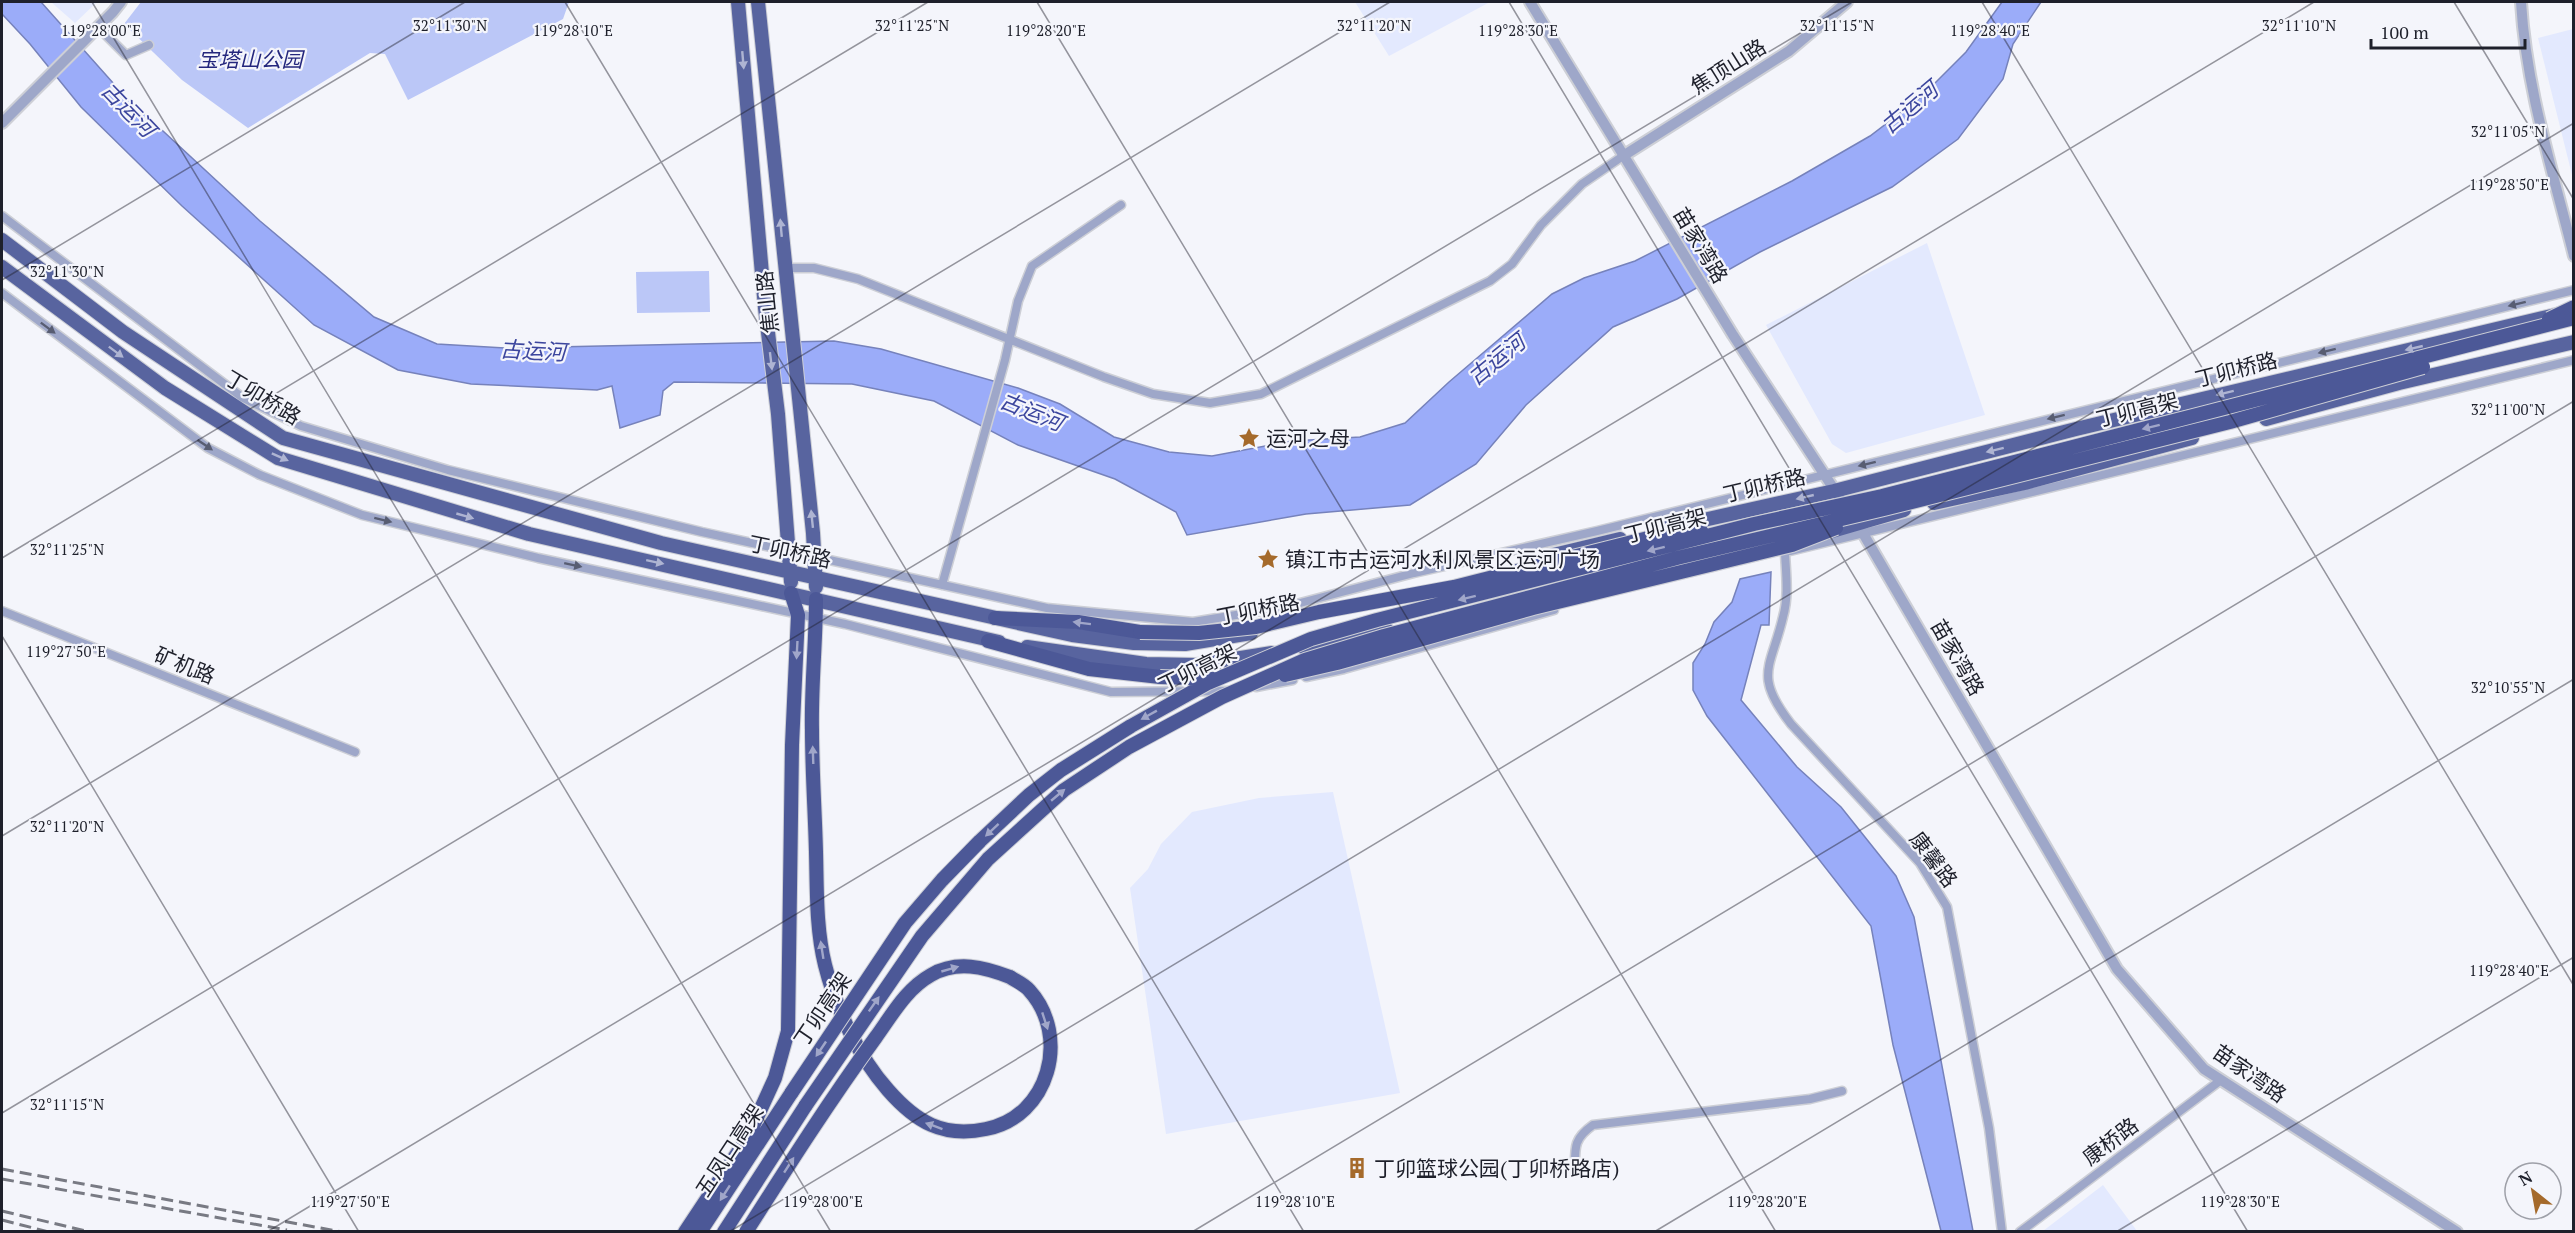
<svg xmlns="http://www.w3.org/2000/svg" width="2575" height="1233" font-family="'PT Serif','Noto Sans SC',serif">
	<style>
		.built { fill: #e3e9fe }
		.green { fill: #bbc7f7 }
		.water { fill: #9bacf9; stroke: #7682bb; stroke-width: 1.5 }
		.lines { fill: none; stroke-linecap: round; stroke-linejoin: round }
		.minor-casing { stroke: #cdcfd6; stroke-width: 11 }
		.tertiary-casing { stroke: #cdcfd6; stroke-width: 14 }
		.primary-casing { stroke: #cdcfd6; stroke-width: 16 }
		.trunk-casing { stroke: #cdcfd6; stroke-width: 16 }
		.minor { stroke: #9ea7c9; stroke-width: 8 }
		.tertiary { stroke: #9ea7c9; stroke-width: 10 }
		.primary { stroke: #58649f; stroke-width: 14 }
		.trunk { stroke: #4c5897; stroke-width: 14 }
		.rail { stroke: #787a83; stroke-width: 3; stroke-dasharray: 12 6; stroke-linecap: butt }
		.trunk-bridge-casing { stroke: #cdcfd6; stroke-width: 16; stroke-linecap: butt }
		.trunk-bridge { stroke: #4c5897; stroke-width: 14 }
		.oneway { fill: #aeb4d2 }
		.oneway2 { fill: #585d72 }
		.oneway3 { fill: #a0a6c9 }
		.ticks { fill: none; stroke: #1e202b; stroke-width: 1.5; stroke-opacity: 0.45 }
		.labels { text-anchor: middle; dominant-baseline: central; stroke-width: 4.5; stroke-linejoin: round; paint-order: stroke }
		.park-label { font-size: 21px; font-style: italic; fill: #24277d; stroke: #f4f5fb }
		.street-label { font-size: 21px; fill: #1e202b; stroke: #f4f5fb }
		.poi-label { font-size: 21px; fill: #1e202b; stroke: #f4f5fb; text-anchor: start }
		.water-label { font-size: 22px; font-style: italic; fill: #3c469e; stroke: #f4f5fb }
		.ticks-label { font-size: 15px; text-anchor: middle; fill: #1e202b; stroke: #f4f5fb; stroke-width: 4.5; stroke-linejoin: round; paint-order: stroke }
	</style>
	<rect width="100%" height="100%" fill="#f4f5fb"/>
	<path class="built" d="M51 2H97L75 23Z
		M1355 2H1490L1389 56Z
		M2573 29H2574L2573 179 2538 38Z
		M1927 243 1985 415 1846 453 1832 444 1766 325Z
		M1333 792 1400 1093 1166 1134 1130 888 1148 869 1161 844 1192 812 1259 798Z
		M2103 1185 2137 1231H2043Z"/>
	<path class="green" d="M141 2H569L563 19 408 100 385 54 370 53 248 128 182 80 124 24Z
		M709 271 710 312 637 313 636 272Z"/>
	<path class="water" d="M2 2H41L122 93 260 221 374 317 437 344 505 348 834 341 881 349 1018 388 1060 404 1114 437 1169 452 1212 456 1292 441 1360 437 1405 423 1449 382 1552 294 1584 278 1635 261 1792 181 1870 136 1921 97 1966 52 2002 2H2041L2013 44 2003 79 1958 139 1892 187 1760 252 1677 299 1613 327 1526 405 1476 464 1410 505 1306 514 1187 535 1176 512 1115 479 1018 445 934 401 852 384 674 382 663 391 660 415 620 428 612 386 597 390 471 384 398 370 314 325 182 206 81 107 30 44 2 14Z
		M1771 572 1769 625H1761L1741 700 1797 767 1841 807 1896 876 1914 917 1973 1231H1941L1893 1045 1871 926 1707 716 1693 690V663L1705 644 1714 622 1732 602 1740 579Z"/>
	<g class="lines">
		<defs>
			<path id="minor" d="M98 27 126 55 149 45
				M2 216 243 398 301 426 448 470 702 532 1047 608 1193 622 1285 607 1414 573 1597 531 2574 290
				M785 268H814L858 279 1104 377 1153 394 1210 403 1261 394 1490 281 1512 264 1541 225 1582 184 1623 156
				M2 293 208 448 260 475 362 515 538 558 845 624 1111 692 1228 691
				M1790 551 2574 360
				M1785 553C1786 574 1789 596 1783 617 1771 668 1753 675 1791 724L1920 863 1947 907 1989 1128 2002 1232
				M942 585 1005 360 1018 301 1032 266 1121 205
				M2 611 355 752
				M1306 677 1344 669 1554 610
				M1256 687 1293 680
				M1575 1171C1575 1148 1573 1139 1593 1125L1810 1099 1842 1091
				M2020 1232 2221 1080"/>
			<path id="tertiary" d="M1530 2 1733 335 1864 535 2117 969 2204 1069 2457 1232
				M2521 2C2526 88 2553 172 2574 256
				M2 123 113 12 121 2
				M1623 156 1789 51 1847 2"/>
			<path id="primary" d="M738 2 765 308 778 414 791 582
				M758 2 813 533 816 587
				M2 240 123 332 283 438 661 543 1072 635 1134 643 1185 644 1251 633
				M2 267 165 388 278 458 529 534 999 642
				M2266 419 2399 383 2574 342
				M1934 503 2025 483 2192 438
				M1654 531 1834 491 2076 429 2560 314
				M1825 533 1904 510
				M1549 556 1620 539
				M1027 647 1146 664 1197 665 1272 653
				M1303 647 1387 630"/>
			<path id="trunk" d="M816 599C816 642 811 686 812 730 812 771 815 812 816 852 817 890 816 929 825 965 836 1009 858 1056 888 1090 916 1122 943 1138 986 1129 1049 1117 1071 1036 1029 990 1024 984 1016 981 1010 977
				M995 618 1078 622 1140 632
				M988 641 1089 669 1160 677
				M685 1232 748 1137 775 1078 788 1031 792 745 798 615 791 593
				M700 1232 792 1092
				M724 1232 806 1105"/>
		</defs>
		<use href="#minor" class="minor-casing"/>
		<use href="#tertiary" class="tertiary-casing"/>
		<use href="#primary" class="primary-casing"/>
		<use href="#trunk" class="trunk-casing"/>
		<use href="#minor" class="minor"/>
		<use href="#tertiary" class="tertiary"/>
		<use href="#primary" class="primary"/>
		<use href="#trunk" class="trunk"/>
		<path class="rail" d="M2 1169 342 1232
			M2 1179 287 1230
			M2 1211 90 1232
			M2 1220 49 1232"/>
		<defs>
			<path id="trunk-bridge" d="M2549 319 2574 307
				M1140 632 1199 633 1256 627 1319 612 1454 587 1660 535 1701 531
				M1285 675 1337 663 1533 608 1792 545 1836 528
				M1160 677 1214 679
				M792 1092 905 923 942 880 980 841 1029 795 1061 770 1131 726 1208 683 1311 639 1377 620 1754 524 1882 496 2574 318
				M806 1105 922 936 988 859 1064 790 1129 747 1222 697 1305 660 1384 636 1677 558 1884 509 2230 422 2423 367
				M746 1232C788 1166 830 1100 876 1037 892 1015 906 989 931 975 957 960 984 967 1010 977"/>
		</defs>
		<use href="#trunk-bridge" class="trunk-bridge-casing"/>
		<use href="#trunk-bridge" class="trunk-bridge"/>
	</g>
	<defs><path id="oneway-solid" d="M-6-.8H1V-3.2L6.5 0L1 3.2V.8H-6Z" transform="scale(1.5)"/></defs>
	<g class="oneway">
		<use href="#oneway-solid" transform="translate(743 60) rotate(85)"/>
		<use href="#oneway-solid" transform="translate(781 228) rotate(-95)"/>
		<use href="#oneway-solid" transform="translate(2414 348) rotate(167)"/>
		<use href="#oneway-solid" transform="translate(116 352) rotate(37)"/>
		<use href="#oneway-solid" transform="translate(771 361) rotate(83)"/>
		<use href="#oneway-solid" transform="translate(2225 393) rotate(166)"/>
		<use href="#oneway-solid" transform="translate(1995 450) rotate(166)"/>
		<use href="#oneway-solid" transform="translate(280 457) rotate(24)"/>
		<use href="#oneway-solid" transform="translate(1805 497) rotate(167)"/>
		<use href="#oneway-solid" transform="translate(465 516) rotate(16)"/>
		<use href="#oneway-solid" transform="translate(812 519) rotate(-96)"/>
		<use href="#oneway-solid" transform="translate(655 562) rotate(12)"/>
	</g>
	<g class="oneway2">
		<use href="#oneway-solid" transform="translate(2517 304) rotate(166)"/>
		<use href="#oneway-solid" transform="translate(48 328) rotate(37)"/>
		<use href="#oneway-solid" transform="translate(2327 351) rotate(166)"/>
		<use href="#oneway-solid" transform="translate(2056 417) rotate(166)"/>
		<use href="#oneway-solid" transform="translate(205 445) rotate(34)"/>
		<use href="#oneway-solid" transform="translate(1867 464) rotate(166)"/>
		<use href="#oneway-solid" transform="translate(383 520) rotate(14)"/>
		<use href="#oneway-solid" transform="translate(573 565) rotate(12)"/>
	</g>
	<g class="oneway3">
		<use href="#oneway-solid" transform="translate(2151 427) rotate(166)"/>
		<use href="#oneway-solid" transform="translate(1656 549) rotate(166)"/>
		<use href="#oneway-solid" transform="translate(1467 598) rotate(166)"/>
		<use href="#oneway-solid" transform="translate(1082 623) rotate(-173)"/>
		<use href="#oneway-solid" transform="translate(797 650) rotate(93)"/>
		<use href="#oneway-solid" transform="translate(1149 715) rotate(151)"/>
		<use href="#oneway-solid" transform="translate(813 755) rotate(-92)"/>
		<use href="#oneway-solid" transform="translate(1058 795) rotate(-40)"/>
		<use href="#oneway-solid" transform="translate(992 830) rotate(137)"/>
		<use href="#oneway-solid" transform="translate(822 950) rotate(-99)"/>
		<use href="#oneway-solid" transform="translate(950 969) rotate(-16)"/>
		<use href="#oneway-solid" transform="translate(874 1004) rotate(-55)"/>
		<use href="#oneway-solid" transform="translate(1045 1021) rotate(72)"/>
		<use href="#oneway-solid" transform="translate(821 1049) rotate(124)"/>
		<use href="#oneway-solid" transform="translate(934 1126) rotate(-160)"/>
		<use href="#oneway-solid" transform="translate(789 1165) rotate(-57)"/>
		<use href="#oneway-solid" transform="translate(725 1193) rotate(123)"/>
	</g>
	<path class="ticks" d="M92 2 831 1232M565 2 1304 1232M1037 2 1776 1232M1509 2 2248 1232M1982 2 2574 986M2454 2 2574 200M2 3 3 2M2 280 465 2M2 558 928 2M2 636 359 1232M2 836 1390 2M2 1113 1852 2M267 1232 2314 2M729 1232 2574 123M1192 1232 2574 401M1654 1232 2574 679M2116 1232 2574 957"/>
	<defs>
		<symbol id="sight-bare" viewBox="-9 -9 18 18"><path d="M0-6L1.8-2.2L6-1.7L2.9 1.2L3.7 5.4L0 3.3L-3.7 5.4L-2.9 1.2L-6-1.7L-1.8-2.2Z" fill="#a56a2b" stroke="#f4f5fb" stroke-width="2.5" paint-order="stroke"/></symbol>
		<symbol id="building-bare" viewBox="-9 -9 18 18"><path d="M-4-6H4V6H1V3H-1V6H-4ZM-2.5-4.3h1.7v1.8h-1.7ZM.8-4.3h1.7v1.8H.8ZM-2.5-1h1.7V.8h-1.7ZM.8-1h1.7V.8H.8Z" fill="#a56a2b" stroke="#f4f5fb" stroke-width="2.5" paint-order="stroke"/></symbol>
	</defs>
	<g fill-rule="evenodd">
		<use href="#sight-bare" x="1234" y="423" width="30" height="30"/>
		<use href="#sight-bare" x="1253" y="544" width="30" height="30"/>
		<use href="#building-bare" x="1342" y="1153" width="30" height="30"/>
	</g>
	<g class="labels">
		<g class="park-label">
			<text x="250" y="59">宝塔山公园</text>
		</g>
		<g class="street-label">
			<text transform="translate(1728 66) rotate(-32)">焦顶山路</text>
			<text transform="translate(1701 245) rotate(59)">苗家湾路</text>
			<text transform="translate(767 302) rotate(-96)">焦山路</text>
			<text transform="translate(2236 369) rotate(-14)">丁卯桥路</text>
			<text transform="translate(263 397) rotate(31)">丁卯桥路</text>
			<text transform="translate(2137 409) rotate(-14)">丁卯高架</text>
			<text transform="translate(1764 485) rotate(-13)">丁卯桥路</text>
			<text transform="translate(1665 525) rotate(-14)">丁卯高架</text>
			<text transform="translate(790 551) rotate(12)">丁卯桥路</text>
			<text transform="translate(1258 609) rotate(-11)">丁卯桥路</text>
			<text transform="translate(1958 657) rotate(60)">苗家湾路</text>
			<text transform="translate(185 665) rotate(22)">矿机路</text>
			<text transform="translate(1197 668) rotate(-26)">丁卯高架</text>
			<text transform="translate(1934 859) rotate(53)">康馨路</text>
			<text transform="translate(822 1009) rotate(-56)">丁卯高架</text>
			<text transform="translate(2250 1073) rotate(35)">苗家湾路</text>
			<text transform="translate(2110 1141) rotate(-37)">康桥路</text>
			<text transform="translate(729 1150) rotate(-57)">五凤口高架</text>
		</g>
		<g class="poi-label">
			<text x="1266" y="438">运河之母</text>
			<text x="1285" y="559">镇江市古运河水利风景区运河广场</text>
			<text x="1374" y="1168">丁卯篮球公园(丁卯桥路店)</text>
		</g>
		<g class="water-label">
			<text transform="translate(1909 107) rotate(-40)">古运河</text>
			<text transform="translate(129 109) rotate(46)">古运河</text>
			<text transform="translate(533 350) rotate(3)">古运河</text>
			<text transform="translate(1496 359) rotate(-39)">古运河</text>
			<text transform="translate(1032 411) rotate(22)">古运河</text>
		</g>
	</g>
	<g class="ticks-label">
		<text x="450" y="31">32°11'30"N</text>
		<text x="912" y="31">32°11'25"N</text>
		<text x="1374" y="31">32°11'20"N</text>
		<text x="1837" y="31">32°11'15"N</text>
		<text x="2299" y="31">32°11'10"N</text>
		<text x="1518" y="36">119°28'30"E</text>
		<text x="101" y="36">119°28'00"E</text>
		<text x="573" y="36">119°28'10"E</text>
		<text x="1046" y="36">119°28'20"E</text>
		<text x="1990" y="36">119°28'40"E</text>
		<text x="2508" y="137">32°11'05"N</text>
		<text x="2509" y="190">119°28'50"E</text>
		<text x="67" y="277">32°11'30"N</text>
		<text x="2508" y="415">32°11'00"N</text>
		<text x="67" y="555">32°11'25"N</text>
		<text x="66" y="657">119°27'50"E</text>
		<text x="2508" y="693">32°10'55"N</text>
		<text x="67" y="832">32°11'20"N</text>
		<text x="2509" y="976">119°28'40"E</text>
		<text x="67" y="1110">32°11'15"N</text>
		<text x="350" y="1207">119°27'50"E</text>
		<text x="823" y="1207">119°28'00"E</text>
		<text x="1295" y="1207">119°28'10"E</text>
		<text x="1767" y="1207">119°28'20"E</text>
		<text x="2240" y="1207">119°28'30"E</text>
	</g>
	<rect width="2575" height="1233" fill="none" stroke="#1e202b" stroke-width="6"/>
	<g transform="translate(2533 1191) rotate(329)"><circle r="28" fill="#f4f5fb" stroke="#9ea0a8" stroke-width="1.5"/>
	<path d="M0-4.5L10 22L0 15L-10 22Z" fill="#a56a2b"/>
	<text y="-9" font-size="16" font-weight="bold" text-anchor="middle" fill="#1e202b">N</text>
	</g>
	<path d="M2371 39v9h154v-9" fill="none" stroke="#1e202b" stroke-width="3"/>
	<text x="2380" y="39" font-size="18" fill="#1e202b" stroke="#f4f5fb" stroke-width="4.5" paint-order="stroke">100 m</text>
</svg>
